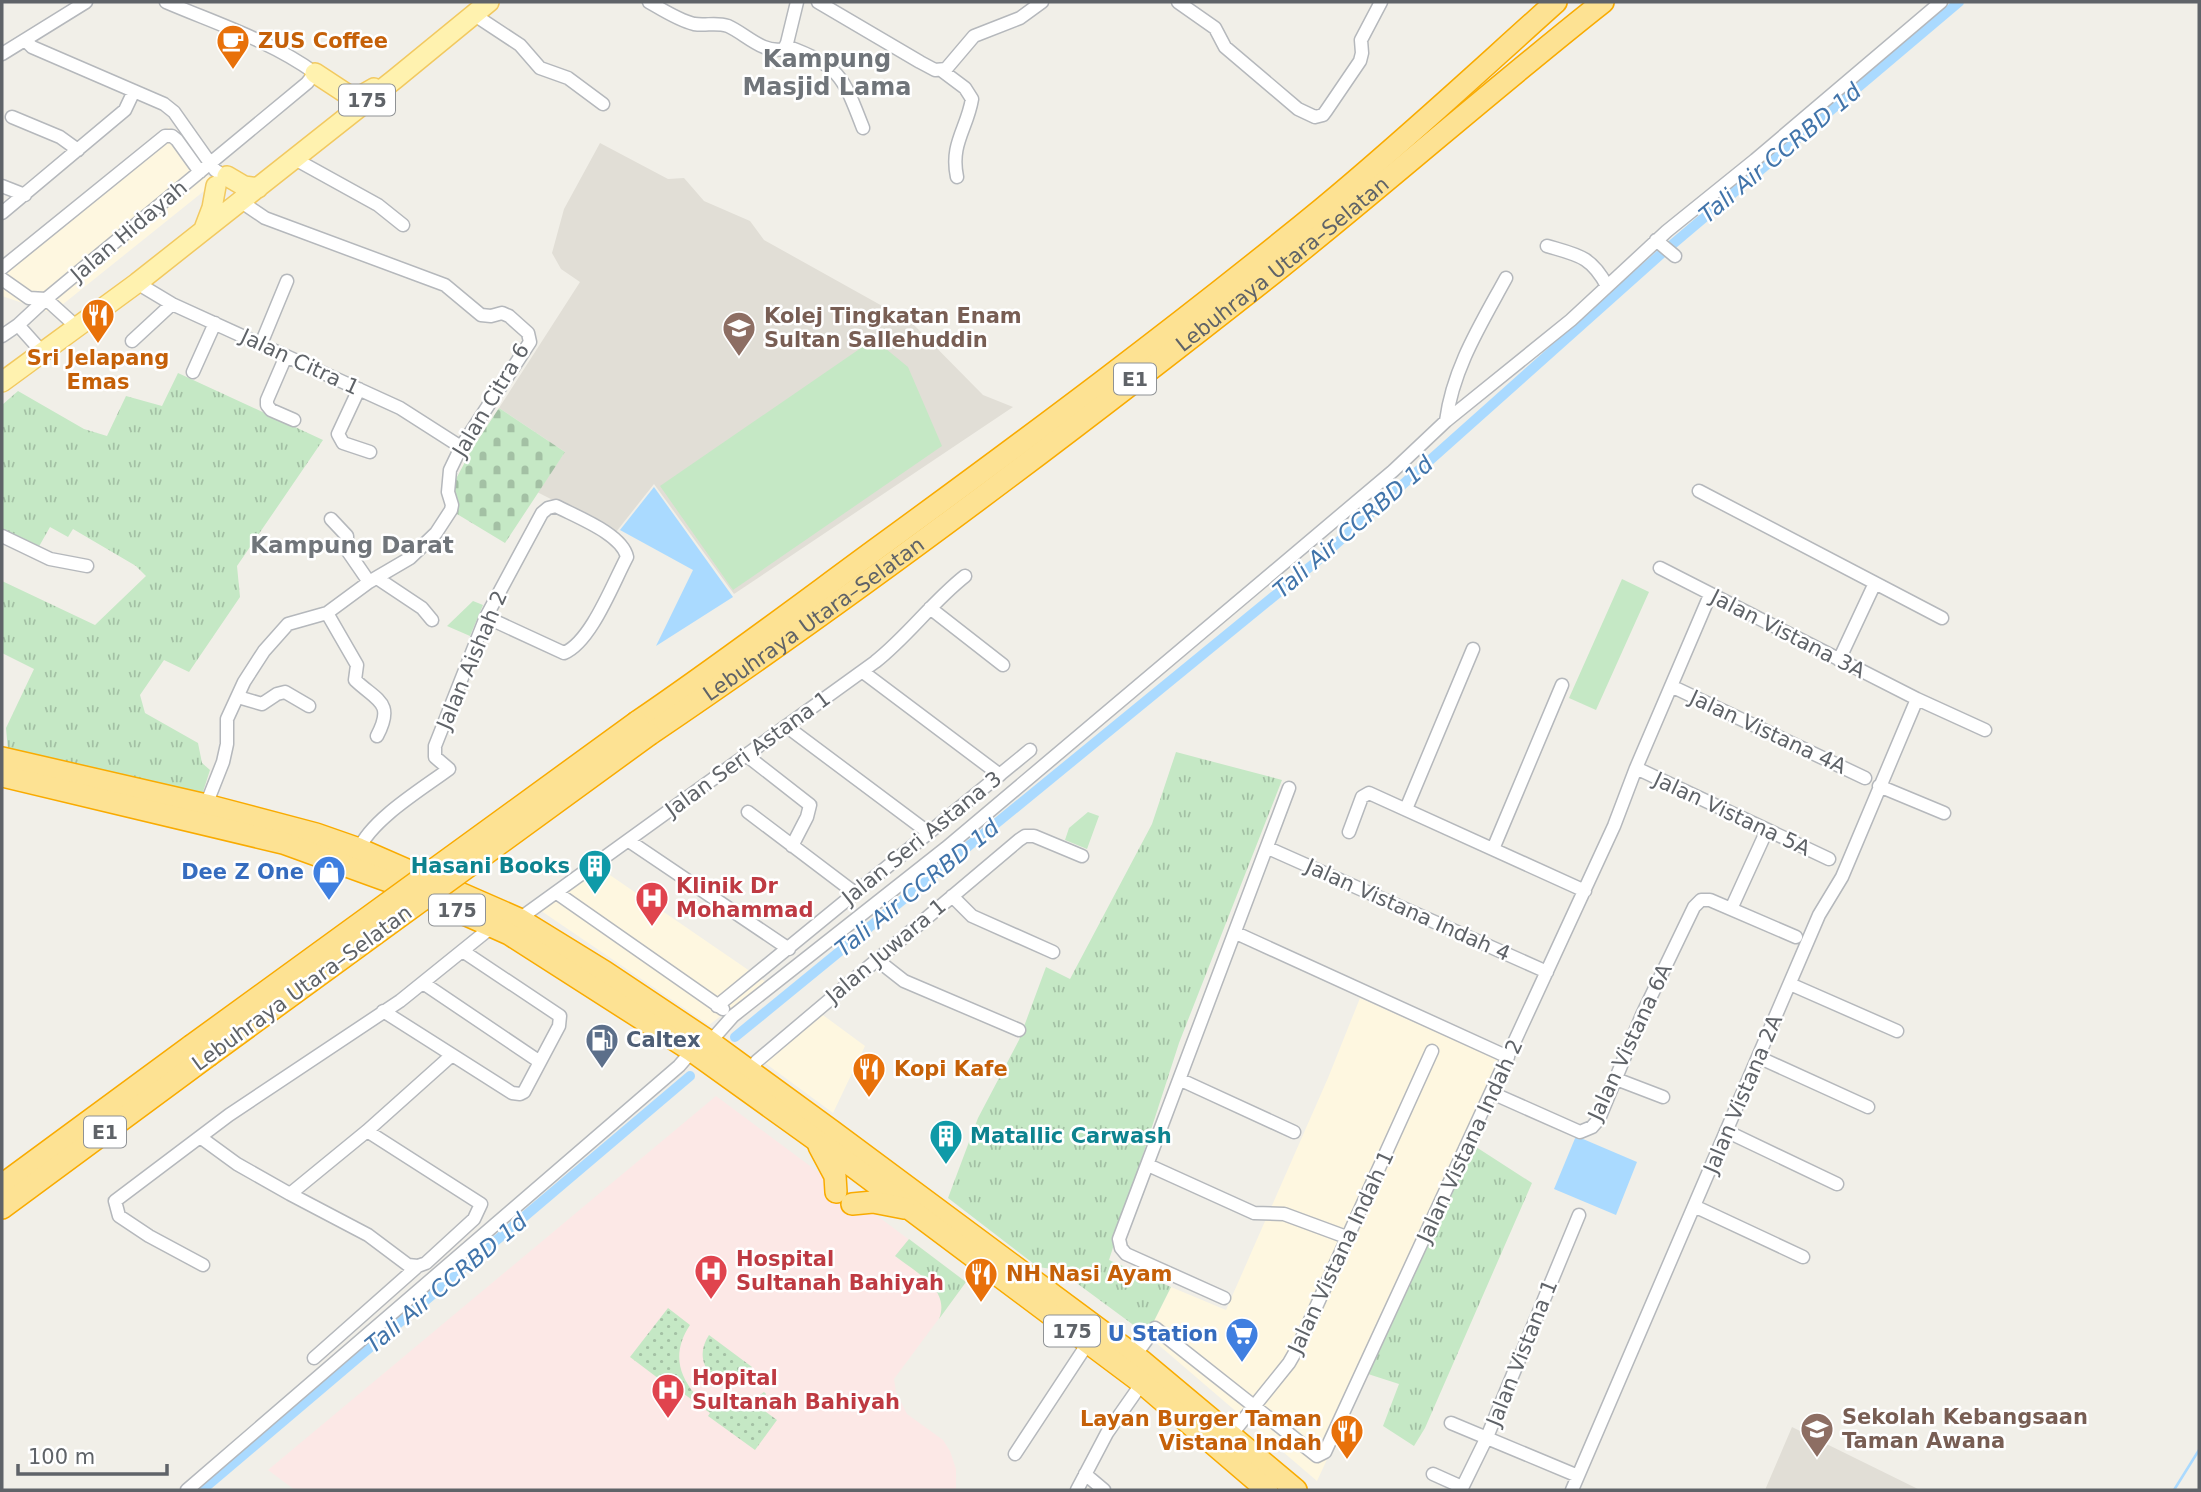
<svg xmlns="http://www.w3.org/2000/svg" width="2201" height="1492" font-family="'DejaVu Sans',sans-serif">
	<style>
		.commercial { fill: #fef7e0 }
		.education { fill: #e1ded6 }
		.medical { fill: #fce8e6 }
		.grass { fill: url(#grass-tufts) }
		.cemetery { fill: url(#cemetery-stones) }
		.park { fill: #c5e8c5 }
		.garden { fill: url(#garden-dots) }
		.water { fill: #aadaff }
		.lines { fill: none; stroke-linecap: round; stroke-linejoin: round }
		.stream { stroke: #aadaff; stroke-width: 2.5 }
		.canal { stroke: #aadaff; stroke-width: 10 }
		.street-casing { stroke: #b5b8bc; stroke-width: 15 }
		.primary-casing { stroke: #f2c960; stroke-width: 22 }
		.highway-casing { stroke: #f9ab00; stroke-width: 24 }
		.street { stroke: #fff; stroke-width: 12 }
		.primary { stroke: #fff2af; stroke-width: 19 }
		.highway { stroke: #fde293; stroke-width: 21 }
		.highway-bridge-casing { stroke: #f9ab00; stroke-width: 24; stroke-linecap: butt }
		.highway-bridge { stroke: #fde293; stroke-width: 21 }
		.labels { text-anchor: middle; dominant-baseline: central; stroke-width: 5; stroke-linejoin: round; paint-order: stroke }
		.shield { fill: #fff; stroke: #8f9295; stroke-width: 2 }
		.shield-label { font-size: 19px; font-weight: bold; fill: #5f6368 }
		.food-label { font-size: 21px; font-weight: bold; fill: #c56008; stroke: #fff; text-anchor: start }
		.street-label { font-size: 21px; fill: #5f6368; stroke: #fff }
		.education-label { font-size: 21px; font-weight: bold; fill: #785e54; stroke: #fff; text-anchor: start }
		.culture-label { font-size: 21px; font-weight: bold; fill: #0d838f; stroke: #fff; text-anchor: end }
		.shop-label { font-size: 21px; font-weight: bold; fill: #366cbe; stroke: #fff; text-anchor: end }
		.health-label { font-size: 21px; font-weight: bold; fill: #be3a42; stroke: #fff; text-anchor: start }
		.service-label { font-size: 21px; font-weight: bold; fill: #4e5e75; stroke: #fff; text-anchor: start }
		.water-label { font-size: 23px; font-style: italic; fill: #4174aa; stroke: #fff }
		.neighbourhood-label { font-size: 23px; font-weight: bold; fill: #70757a; stroke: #fff }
		.quarter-label { font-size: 24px; font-weight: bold; fill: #70757a; stroke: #fff }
	</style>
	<defs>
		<pattern id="grass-tufts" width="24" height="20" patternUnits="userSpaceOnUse" patternTransform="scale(1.75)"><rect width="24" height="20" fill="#c5e8c5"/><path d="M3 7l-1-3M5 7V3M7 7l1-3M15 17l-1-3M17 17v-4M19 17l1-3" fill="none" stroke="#a3c0a4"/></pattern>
		<pattern id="cemetery-stones" width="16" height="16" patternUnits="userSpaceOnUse" patternTransform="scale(1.75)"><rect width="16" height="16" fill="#c5e8c5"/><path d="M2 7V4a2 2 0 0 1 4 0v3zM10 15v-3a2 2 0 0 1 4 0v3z" fill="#a3c0a4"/></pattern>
		<pattern id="garden-dots" width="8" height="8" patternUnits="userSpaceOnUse" patternTransform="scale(1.75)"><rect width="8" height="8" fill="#c5e8c5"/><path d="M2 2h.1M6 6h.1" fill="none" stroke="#a3c0a4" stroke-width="1.8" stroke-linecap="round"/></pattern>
	</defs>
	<rect width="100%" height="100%" fill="#f1efe8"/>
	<path class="commercial" d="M169 127 214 183 52 313 2 296V260Z
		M588 860 766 982 709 1025 531 904Z
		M1360 998 1510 1065 1317 1481 1147 1335 1171 1287 1226 1310 1328 1078Z
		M812 1007 865 1046 833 1113 757 1057Z"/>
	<path class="education" d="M600 143 668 179 684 178 704 201 750 221 764 240 911 322 983 395 1013 407 734 594 654 484 616 532 537 492 565 452 499 408 580 282 561 269 552 253 564 209Z
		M1792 1427 1920 1490H1765Z"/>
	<path class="medical" d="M716 1096 966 1282 894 1379 896 1392 907 1414 943 1440 950 1451 956 1469V1490H295L268 1470Z"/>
	<path class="grass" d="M178 373 323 440 237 566 240 597 189 672 164 660 140 695 145 713 198 743 202 763 210 770 201 798 8 751 6 728 34 669 2 653V581L95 625 146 576 136 566 73 529 68 537 50 527 37 550 2 529V405L18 391 84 429 107 436 126 396 162 406Z
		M1176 752 1282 780 1179 1043 1109 1260 1171 1287 1147 1335 1059 1270 1038 1267 948 1198 978 1118 1019 1040 1046 967 1070 979 1152 824Z
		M1473 1145 1532 1183 1425 1428 1414 1446 1383 1426 1399 1384 1368 1374Z
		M909 1239 966 1282 939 1319C951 1289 915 1272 895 1256Z"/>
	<path class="cemetery" d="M499 408 565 452 505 543 457 514 459 504 450 490 472 449Z"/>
	<path class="park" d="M874 339 908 367 942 446 733 590 660 486Z
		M1622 579 1649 592 1596 710 1569 698Z
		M473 601 483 605 470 636 447 626Z
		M1088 812 1099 816 1087 849 1065 840 1069 828Z"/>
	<path class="garden" d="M668 1308 690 1325C674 1349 676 1372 695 1394L691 1399 677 1389 675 1391 630 1357Z
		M709 1335 752 1367C727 1399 687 1368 709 1335Z
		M764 1392 766 1394 758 1406 777 1420 755 1450 708 1416 710 1413 695 1402 699 1397C722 1411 743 1409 764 1392Z"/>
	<path class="water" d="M654 487 733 597 656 646 693 570 620 530Z
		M1576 1136 1637 1162 1616 1215 1554 1189Z"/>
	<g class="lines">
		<path class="stream" d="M2174 1490 2199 1450"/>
		<path class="canal" d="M735 1037 1317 561 1661 254 1959 2
			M202 1490 690 1076"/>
		<defs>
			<path id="street" d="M649 2C663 10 678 20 694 24 706 26 716 22 728 26 746 34 763 54 784 49L787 43 797 2
				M818 2 920 62 935 70 946 69 974 36 1020 18 1042 2
				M1178 2 1215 28 1225 47 1298 109 1315 117 1323 115 1326 111 1360 61 1362 53 1361 40 1381 2
				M473 14 520 45 540 68 568 78 603 104
				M25 40 32 47 164 104 174 112 215 170 231 181
				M786 46C840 66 843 76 863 128
				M2 54 86 2
				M941 70 965 88 972 99C967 129 950 144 957 177
				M12 117 60 137 78 150
				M293 158 378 205 403 225
				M2 186 25 195
				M2 213 125 110 134 91
				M1656 240 1675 256
				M1547 246C1578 255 1591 256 1607 286
				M2 268 165 136H172L177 140 200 172
				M2 279 29 298 46 299 78 328
				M137 283 172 304 400 408 461 447
				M18 325 43 353
				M2 336 18 325 46 299 307 83 315 73C271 41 215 23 166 2
				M132 341 172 304
				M261 344 287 281
				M286 356 267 400V405L271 410 294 420
				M193 372 215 323
				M359 389 338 434 343 443 370 452
				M1446 421C1453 368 1481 324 1506 278
				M1699 491 1942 618
				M331 519 347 536V550L369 582
				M2 536 50 559 87 566
				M1660 568 1917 699 1985 730
				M377 578 422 608 432 620
				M930 608 1003 665
				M327 613 357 665 355 680C377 701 395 702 377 736
				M1839 660 1875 583
				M863 672 1000 775
				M1671 686 1865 778
				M238 697 262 704 277 694 285 692 309 706
				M786 726 929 833
				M746 755 810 805 807 817 792 846
				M1636 768 1829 859
				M1879 786 1944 813
				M206 805 223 762 227 744V719L244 682 264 651 288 624 327 613 369 582 410 558 436 533 451 510 452 505 448 492 450 470 461 447 530 342 528 333 509 316 502 313 491 316 481 315 445 285 265 218 240 201
				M1406 809 1473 649
				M748 812 855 893
				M1349 832 1362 797 1369 793 1585 891
				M629 841 789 949
				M1268 848 1547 972
				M359 849C372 819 422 789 449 769L435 757V746L486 617 542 513 548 508 556 506C577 517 622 534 627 557 613 583 591 642 564 653L486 617
				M1493 849 1562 685
				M557 893 723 1009
				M952 896 972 916 1053 952
				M1731 909 1767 830
				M519 919 875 662C908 636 932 602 965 576
				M1236 933 1508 1057
				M876 959 904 981 1019 1030
				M423 983 540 1062
				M1790 984 1897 1031
				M717 1006 1030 750
				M383 1011 512 1093 520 1094 524 1092 559 1026 560 1016 464 952
				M710 1042 733 1016 946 848 1393 471 1446 421 1571 320 1667 231 1755 160 1941 2
				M1758 1057 1868 1107
				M749 1071 757 1061 1019 840 1025 836H1034L1082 856
				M1616 1079 1663 1097
				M1181 1080 1294 1132
				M1492 1093 1580 1132 1592 1127 1599 1119 1642 1015 1694 907 1701 900H1710L1796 937
				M1726 1131 1837 1184
				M200 1137 237 1164 290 1194 368 1235 408 1265 418 1266 426 1263 474 1219 481 1204 367 1131
				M1148 1165 1254 1213 1284 1214 1349 1238
				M290 1194 367 1131 452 1055
				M1694 1206 1803 1257
				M203 1265 149 1236 119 1216 115 1201 229 1115 400 1001 493 926
				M1224 1298 1126 1254 1121 1248 1119 1239 1289 788
				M1130 1353 1142 1346 1155 1328 1317 1456 1325 1452 1614 826 1636 768 1710 595
				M314 1358 418 1266
				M1451 1423 1578 1476
				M1231 1435 1289 1363 1297 1349 1432 1051
				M1015 1454 1088 1343
				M1085 1474 1104 1490
				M1433 1474 1462 1487
				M187 1490 679 1066 692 1051
				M1077 1490 1107 1433 1142 1383
				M1461 1490 1487 1437 1579 1215
				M1572 1490 1819 915 1842 877 1917 699"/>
			<path id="primary" d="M315 73 350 96H360L374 88
				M227 176 244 186 258 188
				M204 229 212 208 216 186
				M2 382 137 283 395 79 489 2"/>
			<g id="highway">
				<path d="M637 722C718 667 796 608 875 550 1027 439 1178 327 1323 208 1403 142 1479 71 1556 2"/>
				<path id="s1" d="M650 734C866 588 1076 429 1281 267 1390 180 1494 88 1603 2"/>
				<path d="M2 758 206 805 316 834 359 849 519 919 605 972 710 1042 832 1131 1143 1362 1296 1490"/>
				<path d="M2 776 283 843 399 885 509 934 692 1051 855 1168 1142 1383 1267 1490"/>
				<path d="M819 1146 835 1176 836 1192"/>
				<path d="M2 1185 191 1046"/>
				<path d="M852 1204 873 1202 904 1208"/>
				<path d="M2 1208 208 1056"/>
			</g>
		</defs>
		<use href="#street" class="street-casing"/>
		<use href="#primary" class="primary-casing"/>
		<use href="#highway" class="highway-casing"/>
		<use href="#street" class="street"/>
		<use href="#primary" class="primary"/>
		<use href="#highway" class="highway"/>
		<defs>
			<path id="highway-bridge" d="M191 1046 637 722
				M208 1056 650 734"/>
		</defs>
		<use href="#highway-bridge" class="highway-bridge-casing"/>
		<use href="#highway-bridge" class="highway-bridge"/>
	</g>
	<defs>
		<symbol id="cafe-pin" viewBox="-11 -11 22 30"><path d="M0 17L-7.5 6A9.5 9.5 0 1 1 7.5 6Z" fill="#e8710a" stroke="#fff"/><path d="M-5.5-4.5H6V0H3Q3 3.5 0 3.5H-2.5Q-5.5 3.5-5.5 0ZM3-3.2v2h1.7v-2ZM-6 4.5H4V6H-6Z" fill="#fff"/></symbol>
		<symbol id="restaurant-pin" viewBox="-11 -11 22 30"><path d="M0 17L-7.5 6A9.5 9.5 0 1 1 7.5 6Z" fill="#e8710a" stroke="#fff"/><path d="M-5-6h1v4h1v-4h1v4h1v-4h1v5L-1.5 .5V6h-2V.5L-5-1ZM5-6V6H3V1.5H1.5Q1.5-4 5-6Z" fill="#fff"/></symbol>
		<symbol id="school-pin" viewBox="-11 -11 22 30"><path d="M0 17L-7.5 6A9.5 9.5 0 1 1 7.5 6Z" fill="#8d6e63" stroke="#fff"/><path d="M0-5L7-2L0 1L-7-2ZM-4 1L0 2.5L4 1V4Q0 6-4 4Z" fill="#fff"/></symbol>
		<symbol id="building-pin" viewBox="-11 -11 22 30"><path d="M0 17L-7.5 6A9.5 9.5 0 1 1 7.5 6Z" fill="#0f9aa8" stroke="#fff"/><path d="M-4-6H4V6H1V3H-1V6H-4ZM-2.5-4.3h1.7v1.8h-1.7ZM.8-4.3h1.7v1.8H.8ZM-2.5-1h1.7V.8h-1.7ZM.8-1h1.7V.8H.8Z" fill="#fff"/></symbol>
		<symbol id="shop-pin" viewBox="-11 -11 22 30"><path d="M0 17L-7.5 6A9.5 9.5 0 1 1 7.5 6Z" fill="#3f7fe0" stroke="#fff"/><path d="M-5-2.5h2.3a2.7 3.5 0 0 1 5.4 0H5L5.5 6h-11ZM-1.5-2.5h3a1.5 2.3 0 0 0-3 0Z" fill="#fff"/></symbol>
		<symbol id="hospital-pin" viewBox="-11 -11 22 30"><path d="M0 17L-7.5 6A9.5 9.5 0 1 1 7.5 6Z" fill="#e0444e" stroke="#fff"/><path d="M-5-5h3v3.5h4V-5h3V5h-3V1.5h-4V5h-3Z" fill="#fff"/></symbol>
		<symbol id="fuel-pin" viewBox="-11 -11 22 30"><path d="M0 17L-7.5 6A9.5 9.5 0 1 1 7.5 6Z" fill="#5c6f8a" stroke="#fff"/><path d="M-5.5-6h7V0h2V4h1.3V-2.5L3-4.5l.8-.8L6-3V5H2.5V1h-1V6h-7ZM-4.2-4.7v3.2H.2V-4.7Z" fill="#fff"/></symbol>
		<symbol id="supermarket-pin" viewBox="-11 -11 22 30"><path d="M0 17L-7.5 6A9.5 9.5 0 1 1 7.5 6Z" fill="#3f7fe0" stroke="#fff"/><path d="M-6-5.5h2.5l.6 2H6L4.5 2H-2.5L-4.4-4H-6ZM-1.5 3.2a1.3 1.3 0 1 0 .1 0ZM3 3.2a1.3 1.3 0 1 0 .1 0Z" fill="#fff"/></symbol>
	</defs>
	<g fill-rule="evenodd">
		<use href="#cafe-pin" x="214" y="22" width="38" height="52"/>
		<use href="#restaurant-pin" x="79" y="296" width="38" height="52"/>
		<use href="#school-pin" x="720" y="309" width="38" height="52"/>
		<use href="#building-pin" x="576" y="847" width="38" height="52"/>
		<use href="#shop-pin" x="310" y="853" width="38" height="52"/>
		<use href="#hospital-pin" x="633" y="879" width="38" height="52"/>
		<use href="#fuel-pin" x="583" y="1021" width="38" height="52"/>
		<use href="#restaurant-pin" x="850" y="1050" width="38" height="52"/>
		<use href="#building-pin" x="927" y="1117" width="38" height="52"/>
		<use href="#hospital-pin" x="692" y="1252" width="38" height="52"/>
		<use href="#restaurant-pin" x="962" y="1255" width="38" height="52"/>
		<use href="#supermarket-pin" x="1223" y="1315" width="38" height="52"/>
		<use href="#hospital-pin" x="649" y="1371" width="38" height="52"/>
		<use href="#school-pin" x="1798" y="1410" width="38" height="52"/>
		<use href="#restaurant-pin" x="1328" y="1412" width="38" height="52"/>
	</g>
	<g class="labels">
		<g class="shield">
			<rect x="339" y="84.5" width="56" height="31" rx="5"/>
			<rect x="1114" y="363.5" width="42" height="31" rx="5"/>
			<rect x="429" y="894.5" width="56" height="31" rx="5"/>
			<rect x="84" y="1116.5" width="42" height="31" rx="5"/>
			<rect x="1044" y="1315.5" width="56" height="31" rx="5"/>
		</g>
		<g class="shield-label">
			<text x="367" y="100">175</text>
			<text x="1135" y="379">E1</text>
			<text x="457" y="910">175</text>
			<text x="105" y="1132">E1</text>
			<text x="1072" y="1331">175</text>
		</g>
		<g class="food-label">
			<text x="258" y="41">ZUS Coffee</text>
			<text x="98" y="358" text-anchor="middle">Sri Jelapang<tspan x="98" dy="24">Emas</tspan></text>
			<text x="894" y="1069">Kopi Kafe</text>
			<text x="1006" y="1274">NH Nasi Ayam</text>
			<text x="1322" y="1419" text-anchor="end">Layan Burger Taman<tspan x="1322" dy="24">Vistana Indah</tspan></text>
		</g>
		<g class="street-label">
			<text transform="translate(129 231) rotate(-40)">Jalan Hidayah</text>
			<text stroke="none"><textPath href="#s1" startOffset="788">Lebuhraya Utara–Selatan</textPath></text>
			<text transform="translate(300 362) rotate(25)">Jalan Citra 1</text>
			<text transform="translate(491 400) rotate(-59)">Jalan Citra 6</text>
			<text stroke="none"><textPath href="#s1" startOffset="200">Lebuhraya Utara–Selatan</textPath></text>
			<text transform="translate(1788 634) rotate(27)">Jalan Vistana 3A</text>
			<text transform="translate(472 660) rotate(-67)">Jalan Aishah 2</text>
			<text transform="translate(1768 732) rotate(25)">Jalan Vistana 4A</text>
			<text transform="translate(748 754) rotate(-36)">Jalan Seri Astana 1</text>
			<text transform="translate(1732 814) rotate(25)">Jalan Vistana 5A</text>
			<text transform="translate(922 838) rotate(-39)">Jalan Seri Astana 3</text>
			<text transform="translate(1408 910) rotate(24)">Jalan Vistana Indah 4</text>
			<text transform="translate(886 951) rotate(-40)">Jalan Juwara 1</text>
			<text transform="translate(302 988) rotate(-36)">Lebuhraya Utara–Selatan</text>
			<text transform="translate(1630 1042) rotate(-65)">Jalan Vistana 6A</text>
			<text transform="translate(1743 1094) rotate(-67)">Jalan Vistana 2A</text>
			<text transform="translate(1470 1141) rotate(-65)">Jalan Vistana Indah 2</text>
			<text transform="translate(1341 1252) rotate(-65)">Jalan Vistana Indah 1</text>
			<text transform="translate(1522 1353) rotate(-68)">Jalan Vistana 1</text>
		</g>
		<g class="education-label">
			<text x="764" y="316">Kolej Tingkatan Enam<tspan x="764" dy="24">Sultan Sallehuddin</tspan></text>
			<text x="1842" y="1417">Sekolah Kebangsaan<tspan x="1842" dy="24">Taman Awana</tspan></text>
		</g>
		<g class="culture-label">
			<text x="570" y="866">Hasani Books</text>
			<text x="970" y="1136" text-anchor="start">Matallic Carwash</text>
		</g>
		<g class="shop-label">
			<text x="304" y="872">Dee Z One</text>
			<text x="1218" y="1334">U Station</text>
		</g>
		<g class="health-label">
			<text x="676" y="886">Klinik Dr<tspan x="676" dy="24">Mohammad</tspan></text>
			<text x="736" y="1259">Hospital<tspan x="736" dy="24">Sultanah Bahiyah</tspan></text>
			<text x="692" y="1378">Hopital<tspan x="692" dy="24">Sultanah Bahiyah</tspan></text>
		</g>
		<g class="service-label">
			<text x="626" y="1040">Caltex</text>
		</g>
		<g class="water-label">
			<text transform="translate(1780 153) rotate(-40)">Tali Air CCRBD 1d</text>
			<text transform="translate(1353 527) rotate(-41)">Tali Air CCRBD 1d</text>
			<text transform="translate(917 888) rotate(-39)">Tali Air CCRBD 1d</text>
			<text transform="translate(446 1283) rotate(-40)">Tali Air CCRBD 1d</text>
		</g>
		<g class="neighbourhood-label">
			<text x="352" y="545">Kampung Darat</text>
		</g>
		<g class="quarter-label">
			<text x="827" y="59">Kampung<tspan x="827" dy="28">Masjid Lama</tspan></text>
		</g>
	</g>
	<rect width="2201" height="1492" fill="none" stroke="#5f6368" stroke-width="7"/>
	<path d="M18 1464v10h149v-10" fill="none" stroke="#5f6368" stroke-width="3.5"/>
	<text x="28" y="1464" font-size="21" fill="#5f6368" stroke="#ffffff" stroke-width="5" paint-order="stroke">100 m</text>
</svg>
